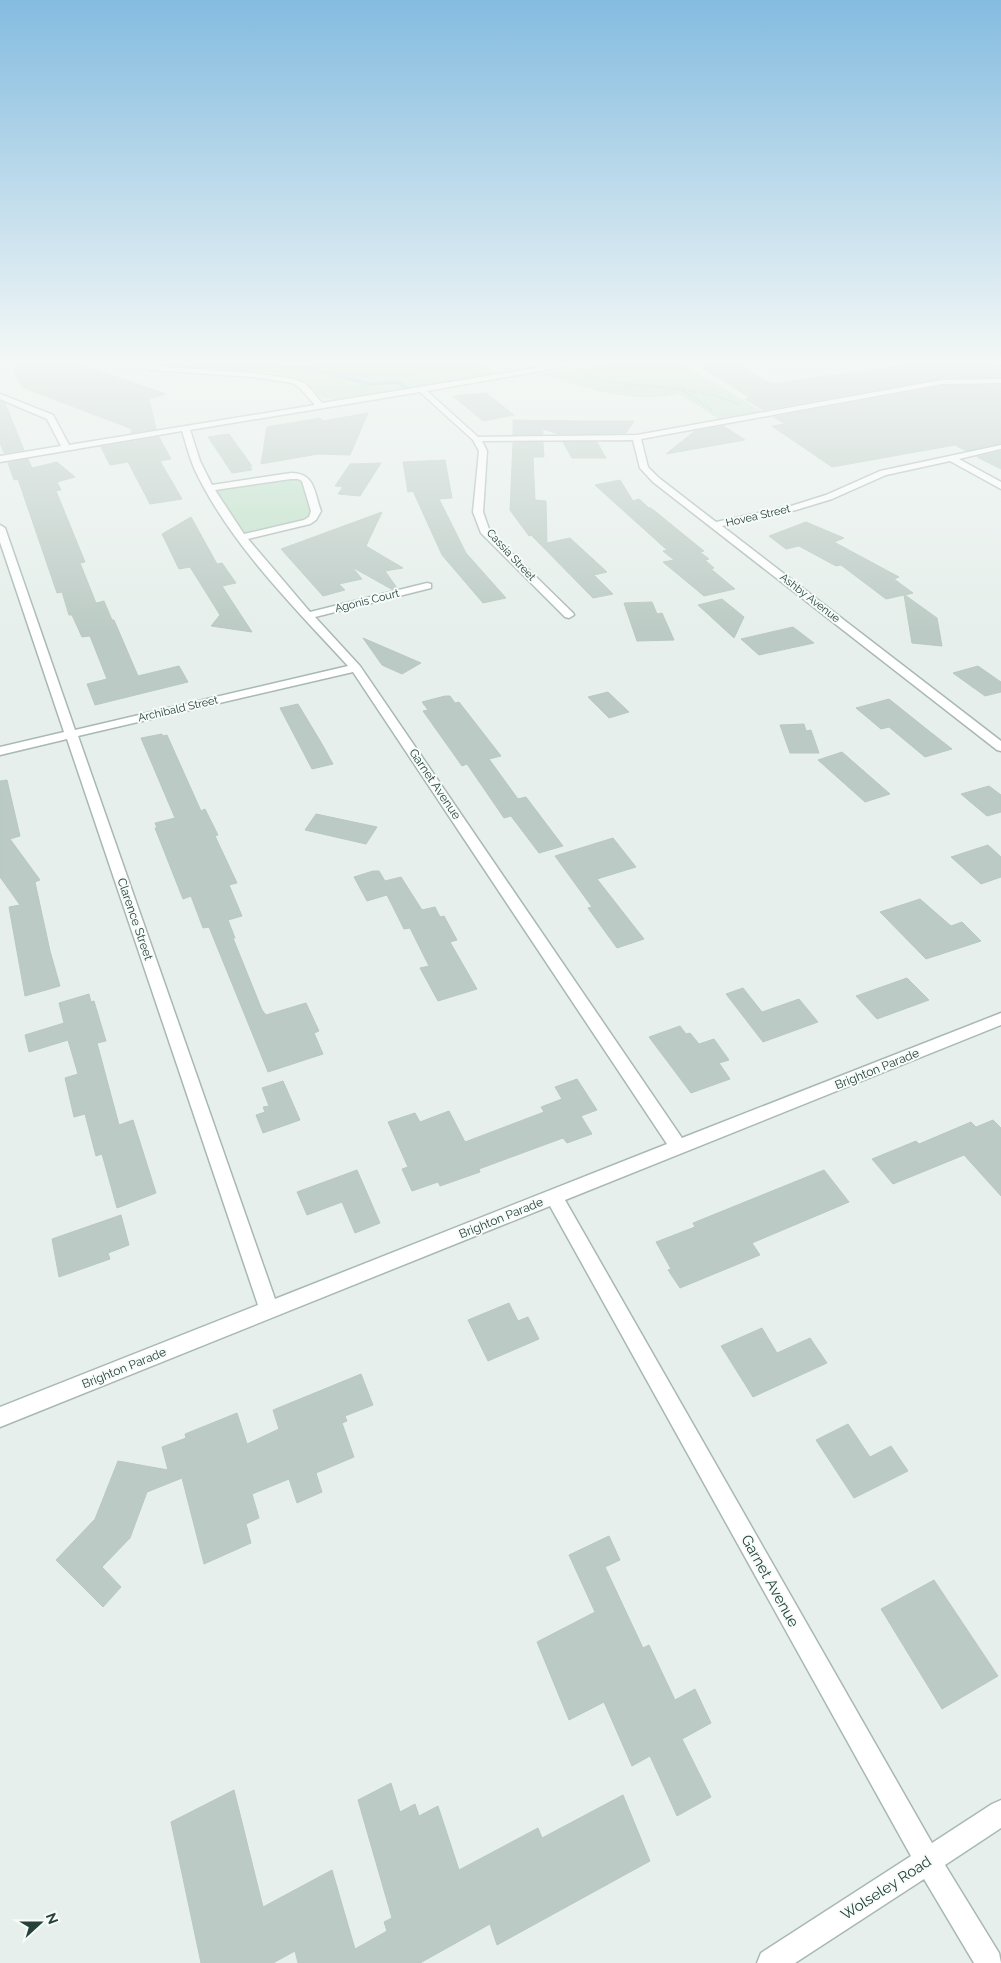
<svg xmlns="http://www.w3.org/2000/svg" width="1001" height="1963" font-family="Raleway,sans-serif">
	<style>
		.green { fill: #bfe0c8 }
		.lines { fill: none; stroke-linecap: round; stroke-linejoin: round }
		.stream { stroke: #8ec9d4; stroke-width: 4 }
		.building { fill: #bbcac4; stroke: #b8c9c2 }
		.street-casing { stroke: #a8b8b2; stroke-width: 3 }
		.path { stroke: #86b3a5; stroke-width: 2; stroke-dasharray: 1 2; stroke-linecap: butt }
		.street { fill: #fff; fill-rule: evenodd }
		.labels { text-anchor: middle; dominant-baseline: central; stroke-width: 4; stroke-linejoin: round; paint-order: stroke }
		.far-street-label { font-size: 11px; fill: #24423a; stroke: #f7fbf9 }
		.street-label { font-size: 12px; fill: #24423a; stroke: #f7fbf9 }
		.near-street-label { font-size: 15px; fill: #24423a; stroke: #f7fbf9 }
	</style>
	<rect width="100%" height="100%" fill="#e6efeb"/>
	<path class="green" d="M124 359H481L498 374 343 400 321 398 308 384 294 377 266 372 162 368Z
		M627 359H675L764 413 721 420 679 394C631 404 588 389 543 374Z
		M290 478 303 481 311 511 309 517 303 521 245 534 214 488Z"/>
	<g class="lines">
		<path class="stream" d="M194 359 312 369 370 384 397 382 412 391"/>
	</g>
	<path class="building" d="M9 359H66L166 394 149 399 156 429 131 433 132 429 29 390 21 386Z
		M689 359H731L772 384 897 366 933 364 928 359H987L990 367 1001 365V377L942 378 763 410 745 399 750 398Z
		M1001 385V443L966 451 955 445 832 467 772 426 785 424 774 417 942 386Z
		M486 393 514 415 483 421 453 396Z
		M0 401 5 403 24 450 4 453 0 443Z
		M368 413 350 455 318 454 261 464 267 427 320 418 323 421Z
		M513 420 583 421H634L626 433 558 434 543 429V434L513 435Z
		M724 426 745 440 666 454 695 431Z
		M229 434 252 466H250L252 470 232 473 208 437Z
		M159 437 171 459 160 461 182 499 150 504 128 462 110 465 101 447Z
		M543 442 544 457H533L535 500 546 501 547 543 570 538 607 572 594 575 613 594 593 598 531 535 529 536 510 510 513 443Z
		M563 442H597L606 458H572Z
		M1001 451V469L977 457Z
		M28 459 32 468 57 462 75 477 57 482 61 490 56 491 85 562 80 563 96 603 104 601 112 620H114L138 676 179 666 188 682 95 705 87 684 107 679 90 636 82 637 72 615H69L62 592 57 593 18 479 14 480 8 463Z
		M445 460 452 498 439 499 466 553 506 598 483 603 442 555 413 491 408 492 403 462Z
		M381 463 360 496 338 494 343 487 335 486 350 464Z
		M620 480 633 501 639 499 649 508H651L704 551 700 552 709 559 705 560 714 568 711 569 735 589 704 596 663 562 674 560 663 551 667 550 595 485Z
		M382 512 366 546 403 568 385 571 397 588 393 590 352 567 362 579 339 584 345 590 323 596 281 549Z
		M191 517 217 564 222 563 236 583 222 586 252 632 211 626 220 615 190 567 179 569 162 534Z
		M806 522 844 538 834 542 899 577 894 579 913 593 905 595 937 618 942 646 912 643 904 595 886 599 841 565 836 566 799 546 786 549 769 536Z
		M722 599 744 617 734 638 698 605Z
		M652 602 657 614 662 613 674 640 637 641 624 603Z
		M793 627 814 643 759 655 741 639Z
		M363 638 421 663 402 674 382 665Z
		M978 666 1001 682V692L985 696 953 673Z
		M608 692 629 712 609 718 588 697Z
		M445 696H450L455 703 459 702 501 756 489 759 518 799 526 797 563 846 539 853 511 816 504 818 467 764 462 766 423 711 428 710 422 702Z
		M889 699 929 731 952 749 925 757 889 727 881 729 856 708Z
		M298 704 322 744 333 764 312 769 280 708Z
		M804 724 806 731 811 730 819 753H790L780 725Z
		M162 734 163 736 167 735 201 811 205 809 218 835 215 836 237 883 229 885 242 916 228 920 235 938H233L262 1010 266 1015 306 1003 319 1031 314 1033 323 1054 268 1072 209 927 203 928 191 896 183 899 155 828H157L155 823 175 818 141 738Z
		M842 752 890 794 865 802 818 760Z
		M7 780 20 836 10 839 40 880 35 882 50 951 60 986 25 996 9 907 20 905 0 877V781Z
		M989 786 1001 795V812L987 816 961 794Z
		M316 814 377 827 366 844 305 830Z
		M613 838 636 867 597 879 644 939 617 948 588 908 592 907 555 856Z
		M988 845 1001 857V877L981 884 951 857Z
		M373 871H379L385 881 401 877 422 910 435 907 440 917 444 916 457 940 450 942 477 989 438 1001 420 968 429 966 410 928 404 929 387 895 367 901 354 877Z
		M920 899 951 926 962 922 981 941 926 959 880 912Z
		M907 978 929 1000 877 1019 856 996Z
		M743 988 762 1012 799 999 818 1022 763 1042 726 994Z
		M89 994 91 1002 94 1001 106 1041 97 1043 119 1125 133 1120 156 1193 117 1208 102 1154 96 1156 85 1114 74 1117 65 1078 78 1074 68 1040 29 1052 25 1035 64 1023 59 1003Z
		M680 1026 686 1034 690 1033 699 1044 714 1039 729 1060 719 1063 730 1079 691 1093 649 1037Z
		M577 1079 597 1110 581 1116 592 1134 567 1143 563 1138 479 1169 480 1172 440 1186 438 1182 412 1191 402 1169 408 1167 388 1122 415 1113 420 1122 449 1111 465 1142 544 1112 541 1107 562 1099 555 1087Z
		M283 1081 300 1120 263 1133 256 1115 265 1112 263 1107 269 1106 262 1088Z
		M993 1120 1001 1128V1196L964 1155 893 1184 872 1159 916 1141 919 1144 971 1122 976 1127Z
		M357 1170 380 1223 355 1233 342 1202 307 1215 297 1192Z
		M824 1170 849 1202 752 1243 760 1255 680 1288 668 1270 671 1269 656 1242 695 1227 693 1223Z
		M121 1215 129 1245 108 1253 110 1259 59 1277 52 1239Z
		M509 1303 518 1321 528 1317 539 1339 488 1361 468 1320Z
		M762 1328 777 1353 810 1338 827 1363 753 1397 721 1346Z
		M361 1374 373 1405 345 1416 347 1421 342 1423 354 1457 316 1473 322 1492 297 1503 289 1479 252 1494 259 1518 246 1524 251 1543 204 1564 182 1478 147 1492 130 1538 102 1567 121 1587 103 1607 56 1560 95 1519 118 1461 168 1470 162 1447 186 1438 185 1434 237 1413 247 1444 279 1429 273 1410Z
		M848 1424 870 1457 891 1446 908 1471 854 1498 816 1440Z
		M609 1536 620 1560 605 1567 643 1648 649 1645 675 1700 695 1689 711 1723 682 1739 711 1797 677 1816 650 1756 632 1766 604 1702 569 1720 537 1642 595 1612 569 1555Z
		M934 1580 998 1676 942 1709 881 1609Z
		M391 1783 400 1812 415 1804 419 1816 438 1806 459 1870 538 1828 542 1838 623 1795 650 1861 497 1945 490 1924 420 1963H298L295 1951 273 1963H201L171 1822 234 1790 263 1907 332 1870 355 1949 387 1931 384 1922 392 1918 358 1800Z"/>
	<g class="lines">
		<defs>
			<path id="street" d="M112 359H124L150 366 254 373 294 379 306 384 322 403 590 359H608L427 391 478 437 637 435 942 380 1001 379V383L942 384 641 439 648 467 659 478 716 522 791 506 826 495 880 471 1001 445V449L959 459 1001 482V489L950 461 886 475 832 499 796 510 722 526 1001 741V751L997 750 653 482 640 468 633 440 482 441 487 451 483 512 490 532 573 613 574 615 569 618 565 617 481 533 473 512 479 451 473 440 420 392 190 430 200 461 212 485 291 473C315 473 314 492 321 511L316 520 310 524 248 539 310 612 427 583 431 584V588L315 617 360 666 682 1138 1001 1013V1025L565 1200 932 1843 992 1804 1001 1800V1828L945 1865 999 1953 1001 1963H974L924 1879 795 1963H757L761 1953 911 1856 550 1206 0 1427V1407L258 1305 67 739 0 755V747L64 732 0 542V525L5 528 75 730 348 666C293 606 229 543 194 468 189 456 186 443 182 431L0 462V456L61 446 47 419 0 399V394L53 415 69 445 315 405 300 388 292 383 254 377 150 370ZM291 479H298L302 481 311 511 309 517 304 520 244 534 215 490ZM353 672 667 1144 275 1299 78 736Z"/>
		</defs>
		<use href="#street" class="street-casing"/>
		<path class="path" d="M276 359 314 363 362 376 414 374
			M469 366 475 359
			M586 376 614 383 680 389 712 410
			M682 390 709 394 739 404"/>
		<use href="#street" class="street"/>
	</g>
	<linearGradient id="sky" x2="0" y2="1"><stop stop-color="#84bce0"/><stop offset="0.57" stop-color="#f4f8f6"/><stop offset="1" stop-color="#f4f8f6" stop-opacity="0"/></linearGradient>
	<rect width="1001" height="634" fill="url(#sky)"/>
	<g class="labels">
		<g class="far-street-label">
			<text transform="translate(758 516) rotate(-13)">Hovea Street</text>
			<text transform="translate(511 555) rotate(47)">Cassia Street</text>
			<text transform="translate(810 598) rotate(38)">Ashby Avenue</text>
			<text transform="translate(367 601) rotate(-14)">Agonis Court</text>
			<text transform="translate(178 709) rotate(-13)">Archibald Street</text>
		</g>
		<g class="street-label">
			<text transform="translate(435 784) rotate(56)">Garnet Avenue</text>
			<text transform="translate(135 919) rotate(71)">Clarence Street</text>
			<text transform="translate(877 1069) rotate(-22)">Brighton Parade</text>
			<text transform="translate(501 1218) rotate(-22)">Brighton Parade</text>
			<text transform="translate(124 1368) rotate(-22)">Brighton Parade</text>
		</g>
		<g class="near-street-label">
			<text transform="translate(770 1581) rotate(61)">Garnet Avenue</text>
			<text transform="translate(886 1888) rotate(-33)">Wolseley Road</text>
		</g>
	</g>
	<g transform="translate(40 1923) rotate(69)" stroke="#f7fbf9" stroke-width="4" paint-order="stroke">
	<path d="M0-4L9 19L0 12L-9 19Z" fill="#24423a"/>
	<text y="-8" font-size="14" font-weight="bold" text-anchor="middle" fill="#24423a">N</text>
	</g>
</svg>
